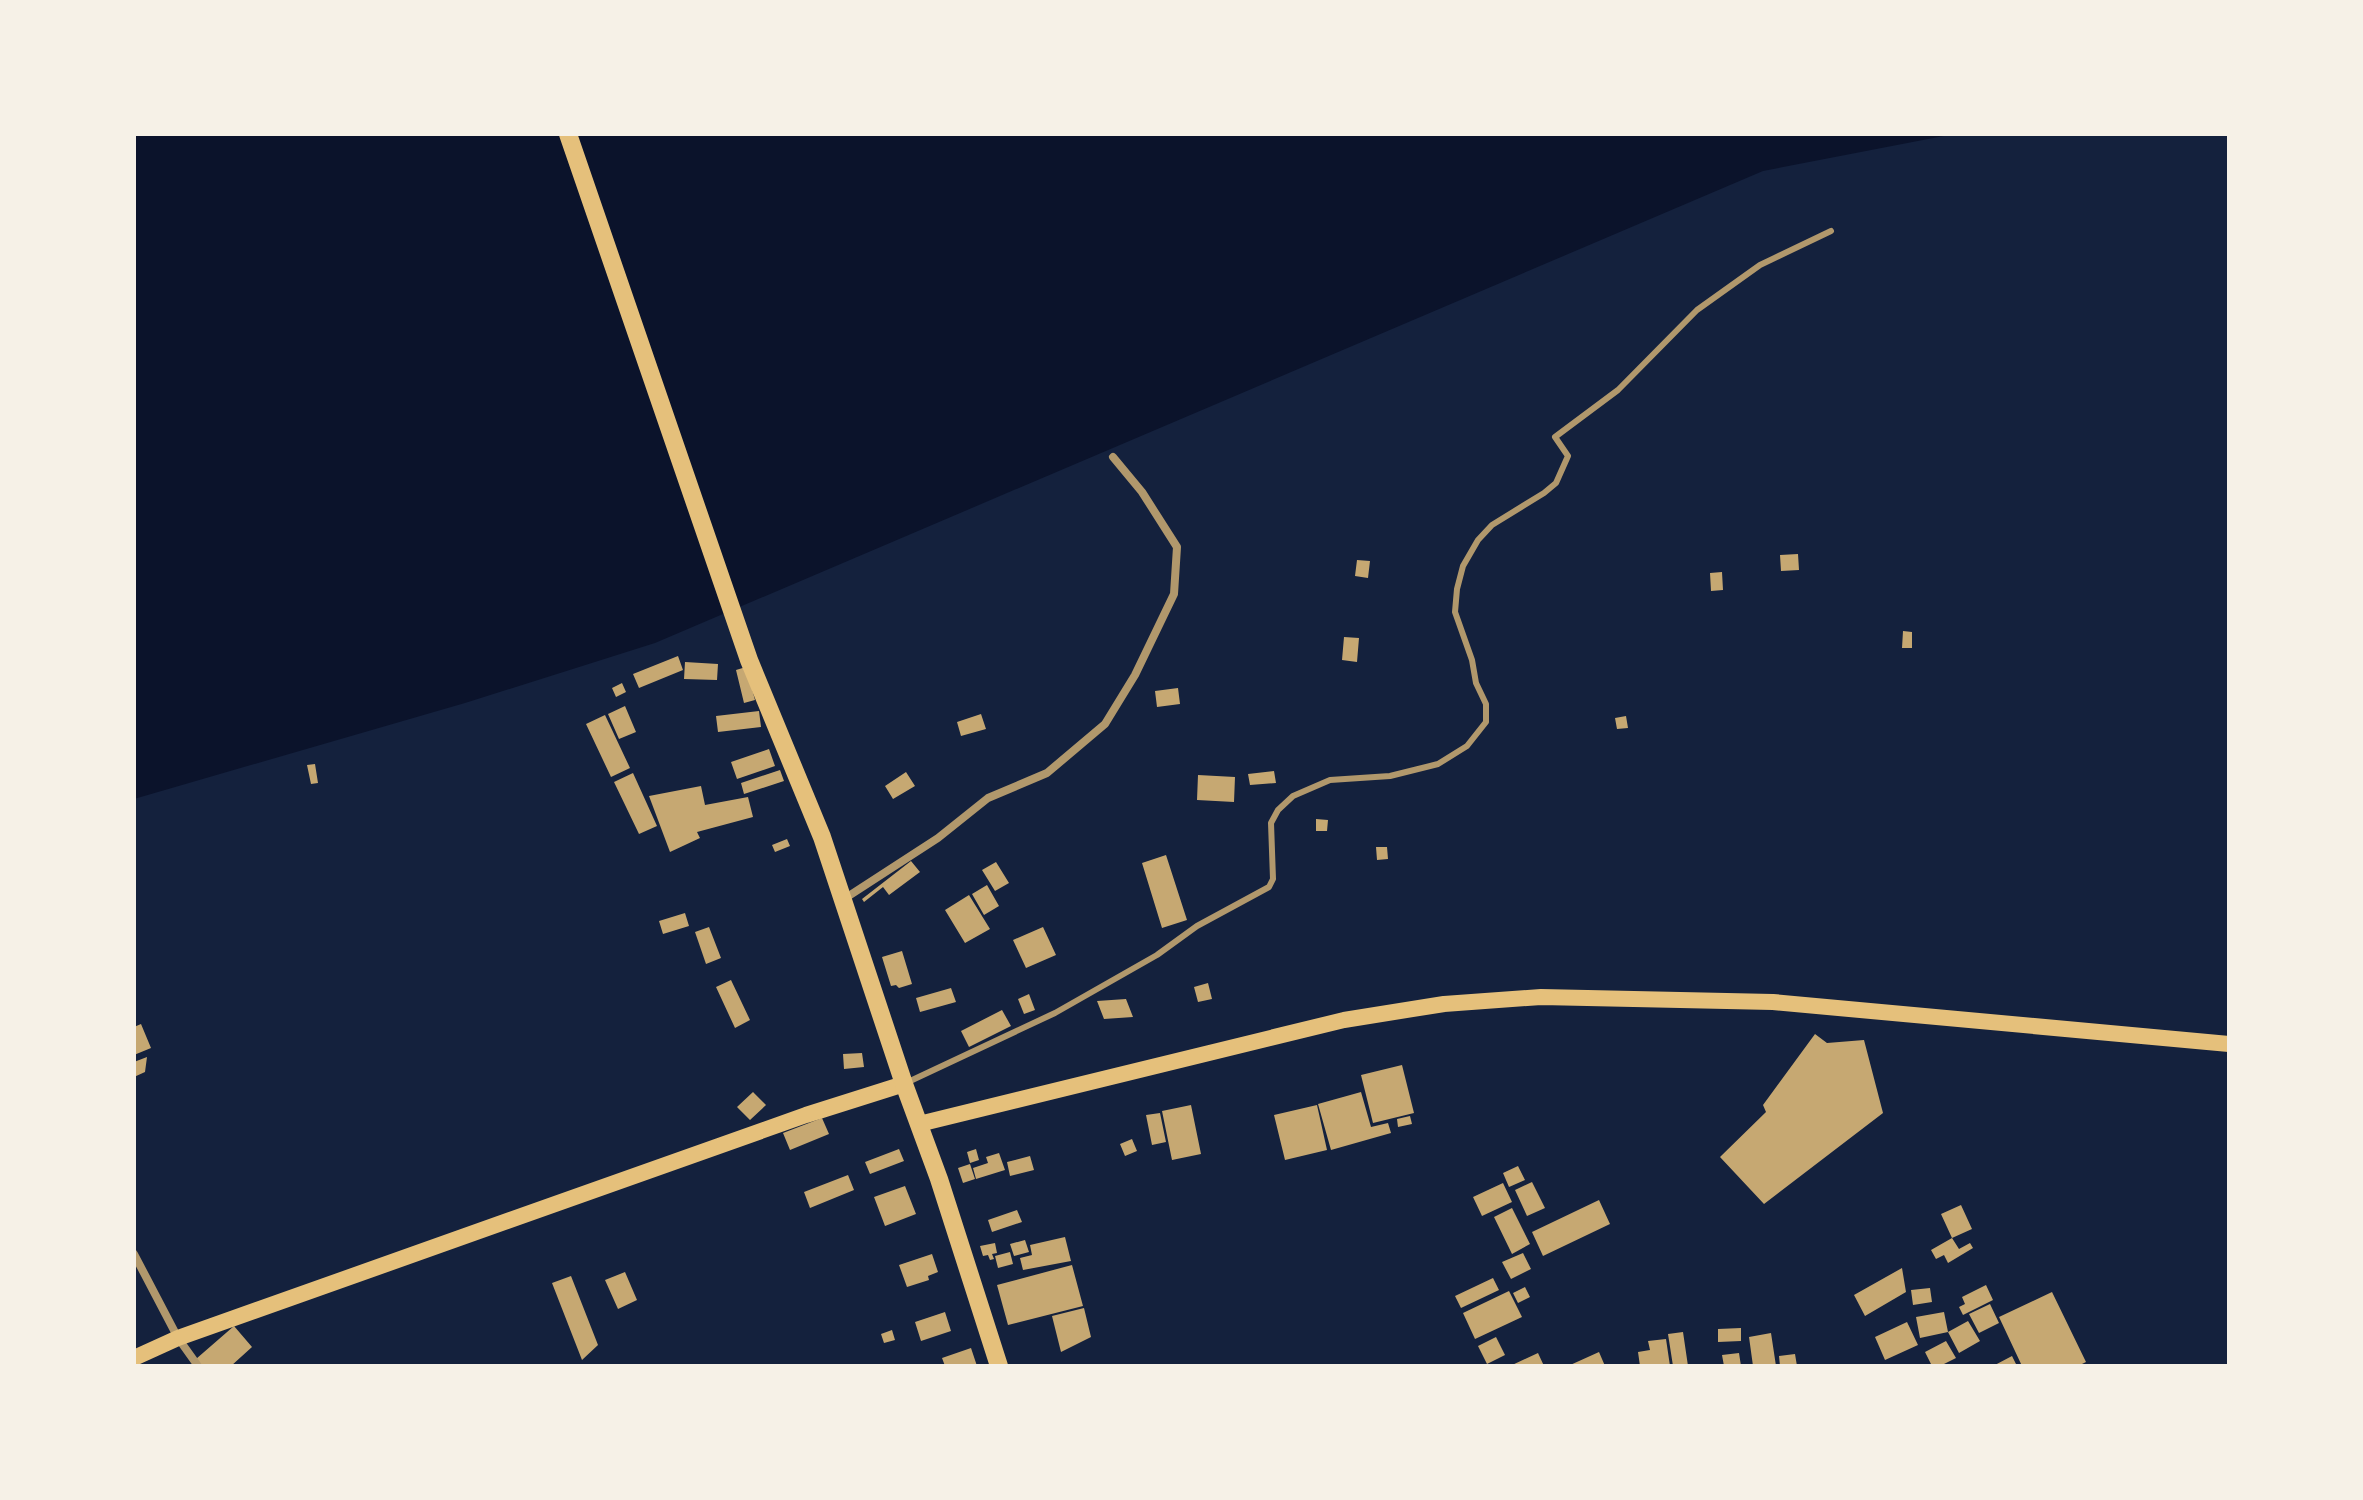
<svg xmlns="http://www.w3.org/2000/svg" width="2363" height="1500" font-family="Signika,sans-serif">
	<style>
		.water { fill: #0b132b }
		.building { fill: #c6a872 }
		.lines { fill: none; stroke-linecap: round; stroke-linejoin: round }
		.service { stroke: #b1986c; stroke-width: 6 }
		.minor { stroke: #b1986c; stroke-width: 8 }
		.secondary { stroke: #e5c07b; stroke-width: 16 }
		.primary { stroke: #e5c07b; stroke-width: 18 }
	</style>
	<rect width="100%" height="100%" fill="#14213d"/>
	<path class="water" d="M134 134H1954L1763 171 655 643 465 703 134 799Z"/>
	<path class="building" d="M1798 554 1799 570 1781 571 1780 555Z
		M1357 560 1370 561 1368 578 1355 576Z
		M1722 572 1723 590 1711 591 1710 573Z
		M1903 631 1912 632V648H1902Z
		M1344 637 1359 638 1357 662 1342 660Z
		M678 656 683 670 639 688 633 674Z
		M685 662 718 664 717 680 684 679Z
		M746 667 755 700 744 703 736 670Z
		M622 683 626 692 616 697 612 688Z
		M1178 688 1180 704 1157 707 1155 691Z
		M625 706 636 732 619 739 608 714Z
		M759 711 761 727 718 732 716 716Z
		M981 714 986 729 961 736 957 722Z
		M605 715 630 768 611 777 586 724Z
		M1626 716 1628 728 1617 729 1615 718Z
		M769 749 775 766 737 779 731 762Z
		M315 764 318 783 311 784 307 765Z
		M780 770 784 781 744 794 741 783Z
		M1274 771 1276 783 1250 785 1248 774Z
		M906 772 915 786 893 799 885 786Z
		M633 773 657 826 639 834 614 782Z
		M1198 775 1235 777 1234 802 1197 800Z
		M701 786 705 805 748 797 753 817 697 832 700 838 670 852 649 796Z
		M1316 819 1328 820 1327 831H1316Z
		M787 839 790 846 775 852 772 845Z
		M1376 847H1387L1388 859 1377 860Z
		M1166 855 1187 920 1162 928 1142 863Z
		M911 861 920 872 889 895 883 887 864 902 862 899Z
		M996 862 1009 883 995 891 982 870Z
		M987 885 999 906 984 915 972 894Z
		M969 895 990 929 965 943 945 910Z
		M685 913 689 926 663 934 659 921Z
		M709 927 721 958 706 964 695 932Z
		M1043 927 1056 955 1026 968 1013 940Z
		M902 951 912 984 899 988 896 985 891 986 882 957Z
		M731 980 750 1020 735 1028 716 987Z
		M1208 983 1212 999 1198 1002 1194 987Z
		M951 988 956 1002 920 1012 916 998Z
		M1029 994 1035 1010 1024 1014 1018 999Z
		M1126 999 1133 1017 1104 1019 1097 1001Z
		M1002 1010 1011 1026 969 1047 961 1031Z
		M141 1024 151 1048 134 1055V1027Z
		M1815 1034 1827 1043 1864 1040 1883 1113 1764 1204 1720 1157 1766 1112 1763 1105Z
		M862 1053 864 1067 844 1069 843 1054Z
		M147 1057 145 1072 134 1077V1062Z
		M1402 1065 1414 1113 1373 1123 1361 1075Z
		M753 1092 766 1105 750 1120 737 1107Z
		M1361 1092 1371 1127 1388 1123 1391 1133 1331 1150 1318 1104Z
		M1191 1105 1201 1154 1172 1160 1162 1111Z
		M1317 1105 1327 1150 1285 1160 1274 1115Z
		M1160 1113 1166 1142 1152 1145 1146 1115Z
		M1410 1116 1412 1124 1398 1127 1397 1119Z
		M822 1118 829 1134 790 1150 783 1133Z
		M1132 1139 1137 1151 1125 1156 1120 1144Z
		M899 1149 904 1161 870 1174 865 1162Z
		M976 1149 979 1160 970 1163 967 1152Z
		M999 1153 1005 1170 976 1179 973 1168 988 1163 986 1157Z
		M1030 1156 1034 1170 1010 1176 1007 1162Z
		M970 1164 975 1179 963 1183 958 1168Z
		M1518 1166 1525 1180 1509 1187 1503 1173Z
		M848 1175 854 1190 810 1208 804 1192Z
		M1532 1182 1545 1208 1527 1216 1515 1190Z
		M1503 1183 1512 1202 1482 1216 1473 1197Z
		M905 1186 916 1214 885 1226 874 1197Z
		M1599 1200 1610 1224 1543 1256 1532 1232Z
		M1961 1205 1972 1229 1952 1238 1941 1214Z
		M1512 1208 1530 1244 1512 1254 1494 1217Z
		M1017 1210 1022 1222 992 1232 988 1220Z
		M1065 1237 1071 1261 1023 1270 1020 1258 1032 1255 1030 1245Z
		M1952 1238 1959 1249 1970 1243 1973 1248 1948 1263 1944 1255 1936 1259 1931 1250Z
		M1025 1240 1029 1252 1014 1256 1010 1244Z
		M995 1243 997 1253 992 1254 994 1259 990 1260 988 1255 983 1256 980 1246Z
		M1010 1252 1013 1264 998 1268 995 1256Z
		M1523 1253 1531 1269 1511 1279 1502 1262Z
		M932 1254 938 1272 928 1276 929 1280 907 1287 899 1265Z
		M1072 1265 1083 1306 1008 1325 997 1285Z
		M1902 1268 1906 1292 1865 1316 1854 1295Z
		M625 1272 637 1300 618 1309 605 1280Z
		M571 1276 598 1345 582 1360 552 1283Z
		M1493 1278 1499 1290 1461 1308 1455 1296Z
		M1986 1285 1993 1300 1963 1315 1959 1307 1965 1304 1962 1297Z
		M1525 1287 1530 1297 1518 1303 1513 1293Z
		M1930 1288 1932 1302 1913 1305 1911 1290Z
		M1509 1291 1522 1317 1475 1339 1463 1313Z
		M2052 1292 2086 1362 2078 1366H2022L1999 1317Z
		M1990 1304 1999 1323 1979 1333 1969 1314Z
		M1084 1308 1091 1337 1061 1352 1052 1316Z
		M945 1312 951 1331 921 1341 915 1322Z
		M1944 1312 1948 1332 1920 1338 1916 1317Z
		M1968 1321 1980 1341 1959 1353 1948 1332Z
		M1907 1322 1918 1345 1885 1360 1875 1337Z
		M234 1326 252 1347 231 1366H202L196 1359Z
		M1741 1328V1341L1718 1342V1329Z
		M892 1330 895 1340 884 1343 881 1334Z
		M1683 1332 1688 1366H1673L1668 1334Z
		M1771 1333 1776 1366H1753L1749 1337Z
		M1496 1337 1505 1355 1487 1364 1478 1346Z
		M1666 1339 1670 1366H1640L1638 1352 1650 1350 1648 1341Z
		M1946 1341 1956 1358 1940 1366H1932L1925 1352Z
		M971 1348 977 1366H945L942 1358Z
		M1599 1352 1605 1366H1568Z
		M1538 1353 1544 1366H1510Z
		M1739 1353 1741 1366H1724L1722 1355Z
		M1795 1354 1797 1366H1780L1779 1356Z
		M2012 1356 2017 1366H1993Z"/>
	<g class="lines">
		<path class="service" d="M908 1082 1055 1013 1157 955 1197 926 1269 887 1273 879 1271 823 1278 810 1293 796 1330 780 1390 776 1438 764 1467 746 1486 722V704L1476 683 1472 660 1455 612 1457 589 1463 566 1478 540 1492 525 1544 493 1556 483 1568 456 1555 437 1618 390 1697 310 1760 265 1831 231"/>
		<path class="minor" d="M844 899 938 838 988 798 1047 773 1105 724 1135 675 1174 594 1177 547 1142 492 1113 457
			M134 1254 178 1338 198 1366"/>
		<path class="secondary" d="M919 1124 1344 1020 1444 1004 1541 997 1773 1002 2229 1044
			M134 1358 178 1338 806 1115 904 1084"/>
		<path class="primary" d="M568 134 749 660 822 837 904 1084 939 1179 999 1366"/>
	</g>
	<rect width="2363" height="1500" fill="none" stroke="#f6f1e7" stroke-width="272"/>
</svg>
